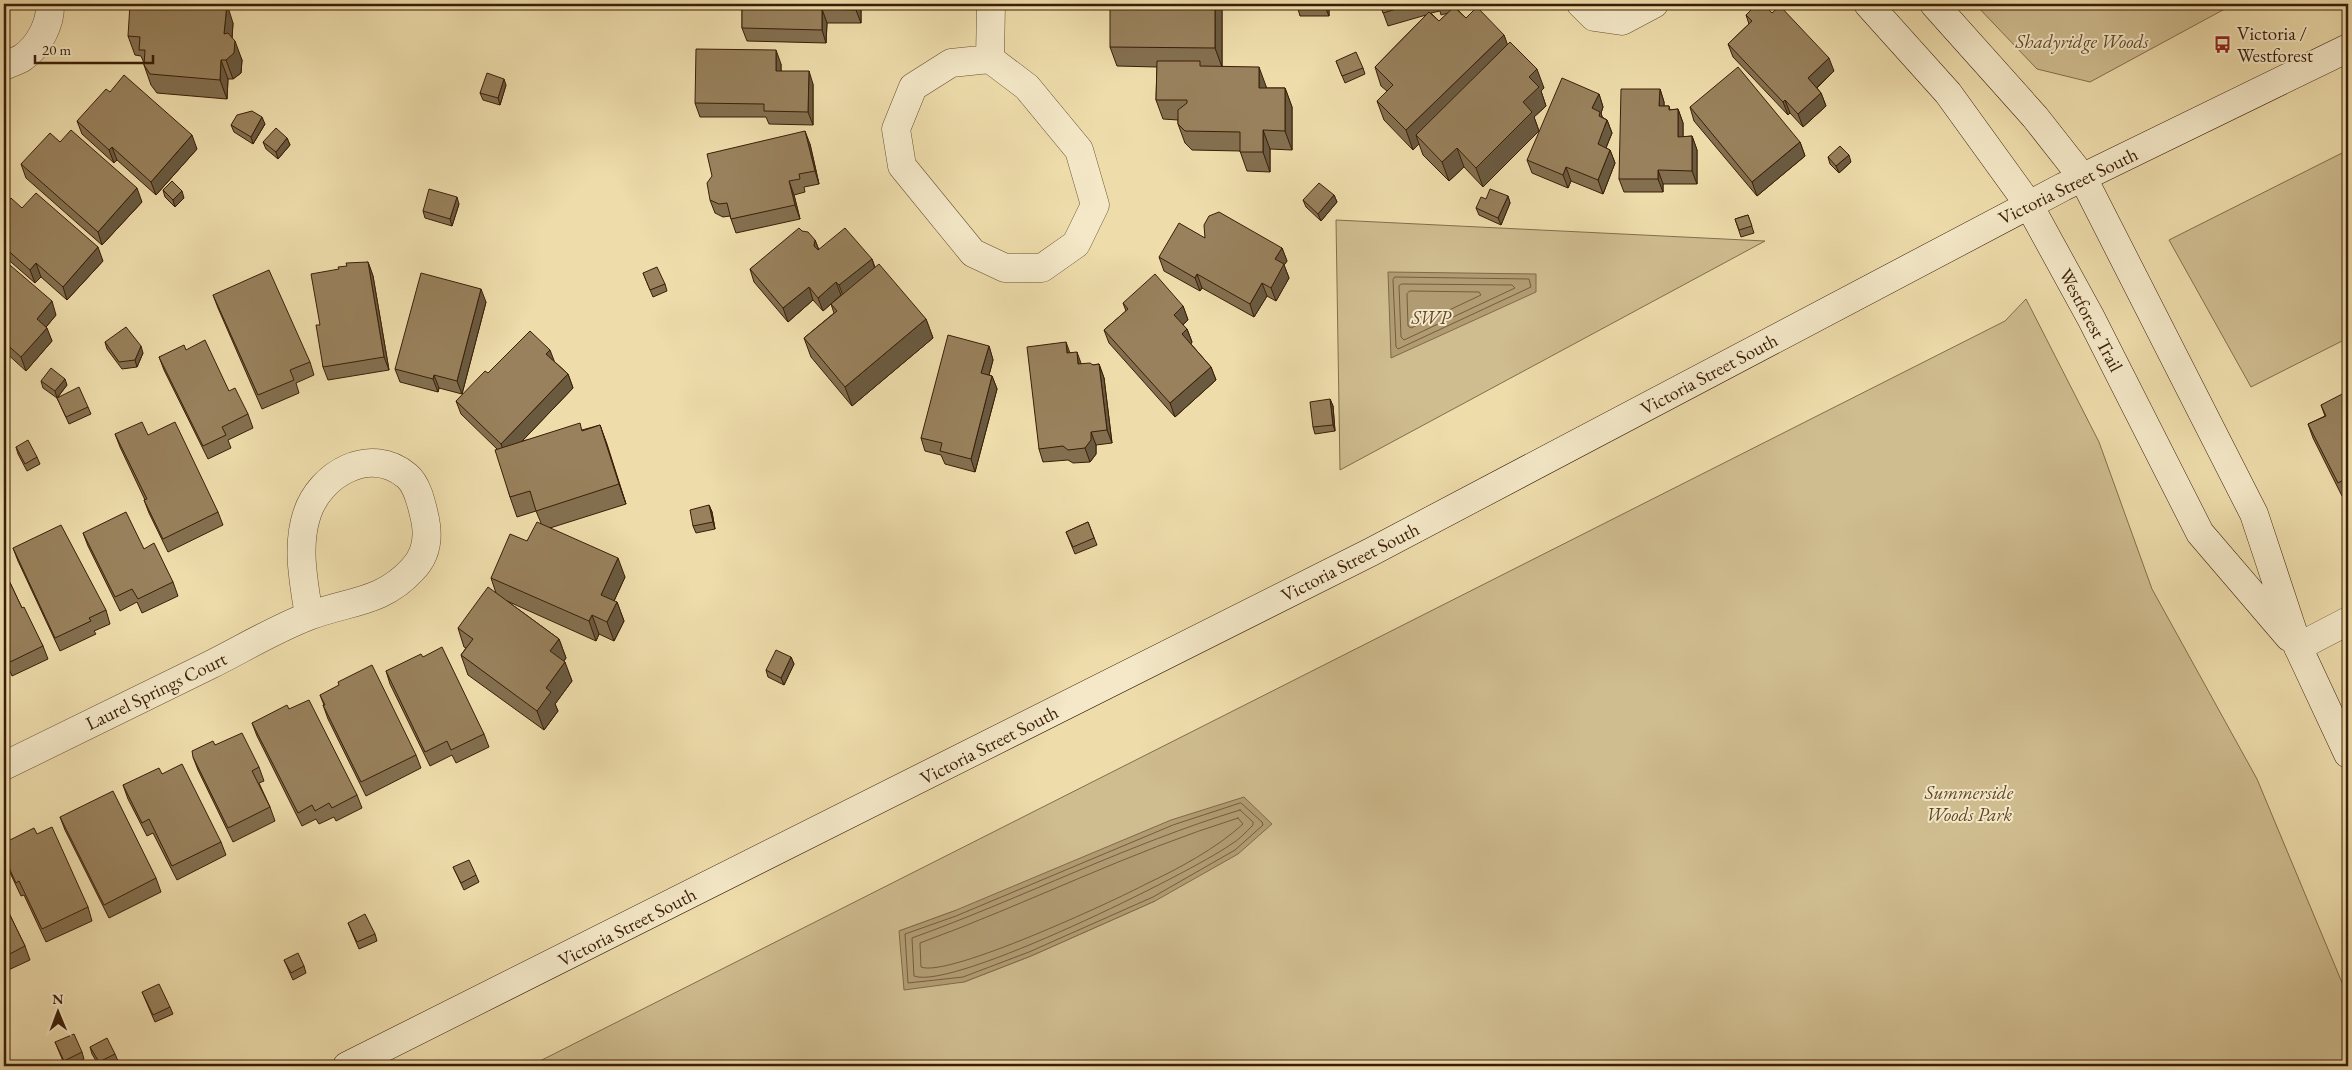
<svg xmlns="http://www.w3.org/2000/svg" width="2352" height="1070" font-family="'EB Garamond',serif">
	<style>
		.green { fill: #cfbc8f; stroke: #846d4b; fill-rule: evenodd }
		.water { fill: #b19b73; stroke: #816948 }
		.lines { fill: none; stroke-linecap: round; stroke-linejoin: round }
		.shore { stroke: #765c3d; stroke-width: 1 }
		.street-casing { stroke: #674e30; stroke-width: 29 }
		.secondary-casing { stroke: #3a1e07; stroke-width: 29 }
		.street { stroke: #f4e8c8; stroke-width: 28 }
		.secondary { stroke: #f4e8c8; stroke-width: 28 }
		.wall { fill: #836f4f; stroke: #3a1e07; fill-rule: evenodd }
		.shaded-wall { fill: #6a5a40; stroke: #3a1e07 }
		.building { fill: #98815c; stroke: #3a1e07 }
		.labels { text-anchor: middle; dominant-baseline: central; stroke-width: 4; stroke-linejoin: round; paint-order: stroke }
		.poi-label { font-size: 19px; fill: #3a1e07; stroke: #f4e8c8; text-anchor: start }
		.park-label { font-size: 19px; font-style: italic; fill: #5f4629; stroke: #f4e8c8 }
		.street-label { font-size: 19px; fill: #3a1e07; stroke: #f4e8c8 }
	</style>
	<rect width="100%" height="100%" fill="#eedcab"/>
	<filter id="stains"><feTurbulence type="fractalNoise" baseFrequency=".004" numOctaves="4"/><feColorMatrix values="0 0 0 0 .2 0 0 0 0 .09 0 0 0 0 .02 0 0 0 .5 -.17"/></filter>
	<radialGradient id="worn" r=".72"><stop offset=".6" stop-color="#630" stop-opacity="0"/><stop offset="1" stop-color="#630" stop-opacity=".3"/></radialGradient>
	<path class="green" d="M1975 4H2234L2090 82 2037 69Z
		M2348 150V338L2251 387 2169 240Z
		M1336 220 1765 241 1340 470Z
		M2026 299 2099 442 2152 589 2257 779 2348 997V1066H530L2005 321ZM1155 901 1031 956 964 982 899 931 954 911Z"/>
	<path class="water" d="M1388 272 1536 274V292L1391 358Z
		M1244 797 1272 824 1238 854 1155 901 1031 956 964 982 904 990 899 931 954 911 1171 820Z"/>
	<g class="lines">
		<path class="shore" d="M1395 277 1529 279 1531 287 1398 349 1396 347 1393 280Z
			M1402 284 1512 285 1515 288 1404 340 1401 337 1399 286Z
			M1410 291 1479 292 1481 295 1411 328 1408 326 1407 294Z
			M1241 803 1262 822 1263 825 1235 850 1153 897 1029 952 963 977 908 983 905 934 956 916 1173 825Z
			M1240 810 1253 822V825C1246 832 1239 840 1230 845 1190 873 953 991 914 976L912 938C1023 898 1128 844 1240 810Z
			M1238 818 1243 824C1217 848 1178 869 1146 884 1114 901 948 978 921 967L920 943C1027 904 1129 852 1238 818Z"/>
		<defs>
			<path id="street" d="M1581 4 1594 17 1622 21 1654 4
				M990 59 1027 87 1079 150 1095 205 1076 244 1042 268H1005L973 253 902 166 896 129 913 87 951 63Z
				M990 59 991 4
				M4 66C10 63 17 61 22 58 39 47 51 23 50 4
				M2298 647 2348 621
				M4 766C72 732 141 699 210 665 242 649 275 629 309 616 348 601 382 603 412 570 426 556 429 538 425 519 422 506 418 485 407 476 370 445 320 474 307 514 296 547 304 583 309 616"/>
			<path id="secondary" d="M1868 4 1948 93 2029 205 2091 318 2200 533 2289 637
				M1934 4 2035 117 2083 178 2254 514 2298 647 2348 754
				M347 1066 1371 552 2063 187 2348 48"/>
		</defs>
		<use href="#street" class="street-casing"/>
		<use href="#secondary" class="secondary-casing"/>
		<use href="#street" class="street"/>
		<use href="#secondary" class="secondary"/>
	</g>
	<path class="wall" d="M742 4H861V23H827L826 43 747 41 742 28Z
		M1298 4H1329V16H1300L1298 9Z
		M1380 4H1479L1458 10 1466 18 1504 35 1507 45 1544 88 1541 91 1546 106 1534 117 1539 131 1483 187 1464 167 1449 181 1423 155 1419 144 1413 150 1384 120 1377 101 1387 91 1381 86 1375 67 1426 15 1388 26ZM1440 11 1441 15 1448 13 1439 21 1431 13Z
		M1222 7V66L1266 86V88H1285L1292 107V150L1270 149V172L1247 171 1240 151 1192 150 1185 143 1178 124V120L1163 119 1156 100 1157 67 1117 66 1110 47Z
		M1772 13 1834 71 1817 88 1821 93 1826 106 1803 127 1790 113 1788 115 1733 57 1728 44 1749 24 1746 15Z
		M233 23 232 38 242 60 241 73 233 79H228L227 99 157 93 151 85 144 65V63L141 56 135 55 128 36Z
		M1336 61 1363 68 1365 74 1345 83Z
		M781 64V71L813 84V125L769 124 766 117H700L695 103Z
		M506 85 500 105 483 100 480 93Z
		M1660 89 1664 102V106H1669L1670 110 1678 109 1683 123V137L1692 136 1697 150V184H1663V192H1624L1619 179Z
		M110 92 197 149 156 195 117 160 114 163 82 134 77 121Z
		M1599 94 1603 107 1601 113 1602 117 1607 120 1612 133 1606 148 1610 150 1615 163 1603 194 1571 181 1568 188 1532 173 1527 160Z
		M1690 107 1800 142 1805 156 1757 196 1694 121Z
		M265 124 253 144 234 132 231 125Z
		M287 138 290 145 278 159 266 149 263 142Z
		M60 142 142 202 102 245 26 178 21 164Z
		M810 144 819 184 804 187 805 192 794 195 800 219 736 233 730 216 723 217 715 213 710 200Z
		M1828 157 1851 162 1839 173 1830 164Z
		M163 190 184 198 175 207 165 197Z
		M1334 195 1337 202 1321 221 1306 207 1303 200Z
		M1508 196 1510 203 1501 225 1479 215 1476 208 1486 199Z
		M459 204 452 226 425 218 423 211Z
		M4 207 22 208 103 261 67 300 41 277 35 283 4 256Z
		M1748 215 1754 233 1741 237 1735 219Z
		M802 231 815 240 819 250 872 259 875 267 926 319 933 338 852 406 811 357 804 338 834 313 831 304 841 295 823 311 813 300 788 322 754 282 750 269Z
		M1205 238 1282 248 1287 261 1284 265 1289 278 1276 301 1267 296 1254 317 1202 288 1200 291 1164 271 1159 257Z
		M4 260 56 315 46 327 52 341 26 371 4 351Z
		M368 262 373 276 389 370 328 380 323 367 320 325 339 269Z
		M643 273 665 284 667 291 653 297Z
		M213 295 310 362 314 375 296 383 299 393 262 409 218 308Z
		M486 302 462 394 439 388 438 392 400 382 395 369Z
		M1123 303 1183 306 1188 320 1183 325 1187 329 1192 342 1191 344 1211 367 1216 380 1175 417 1109 343 1104 330 1126 311Z
		M105 342 143 353 137 367 122 369 107 349Z
		M989 346 993 360 989 375 992 376 997 389 975 472 945 464 941 455 925 451 921 438Z
		M186 350 229 391 248 414 253 428 228 440 231 448 208 459 164 370 159 357Z
		M1070 353 1081 364 1093 365 1099 364 1104 378 1112 443 1096 445V454L1090 462 1073 463 1068 460 1043 462 1039 449Z
		M555 362 568 374 573 388 522 441 582 430 600 425 626 504 550 528 625 577 614 601 617 602 624 621 614 641 599 634 596 641 507 601 559 639 566 658 564 661 572 681 555 704 558 711 544 730 468 675 461 655 466 648 464 647 458 628 496 593 491 578 527 541 541 523 536 511 517 517 510 497 497 449 461 414 456 401 488 373Z
		M41 381 67 385 58 397 88 407 91 414 69 424 57 398 43 388Z
		M2348 396V493L2342 496 2313 438 2308 424 2325 416 2321 405Z
		M1330 399 1333 406 1335 431 1315 434 1313 427Z
		M115 434 148 435 218 512 223 525 168 552 149 513 144 500H145L120 447Z
		M16 447 37 457 40 464 27 471 18 454Z
		M709 505 712 512 715 529 696 533 693 526Z
		M1088 522 1097 545 1075 554 1066 532Z
		M83 533 144 549 173 582 178 596 142 613 137 602 120 611 88 546Z
		M13 548 106 610 110 624 94 631 96 634 60 651 18 561Z
		M4 570 22 608 43 646 48 659 12 676 9 669 4 672Z
		M423 657 484 734 489 747 456 763 452 755 430 766 390 684 386 671Z
		M791 657 794 664 784 685 768 677 766 670Z
		M320 695 416 755 421 768 366 796 328 719 323 705H324Z
		M289 709 357 795 362 808 336 821 334 817 319 824 316 819 302 826 257 736 252 723Z
		M215 745 259 767 264 781 259 783 270 807 275 821 233 842 198 770 193 757Z
		M162 774 221 842 226 855 177 880 153 833 147 836 128 799 123 785Z
		M60 817 156 878 161 892 109 918 65 830Z
		M37 834 88 907 92 921 46 942 24 895 21 896 4 860V843Z
		M453 867 476 875 479 882 464 890Z
		M4 896 9 911H8L25 946 30 960 4 972Z
		M348 923 375 934 377 941 359 949Z
		M284 960 304 966 306 973 293 980Z
		M142 992 170 1007 173 1014 155 1022Z
		M55 1042 82 1052 84 1059 70 1066H65Z
		M90 1047 115 1054 118 1061 107 1066H99L92 1054Z"/>
	<path class="shaded-wall" d="M227 4 233 23 231 53 224 34Z
		M856 4H861V23L856 10Z
		M1215 4H1221L1222 7V67L1215 48Z
		M1326 4H1329V16L1326 9Z
		M822 9 827 23 826 43 822 30Z
		M1504 35 1511 54 1416 135 1419 144 1413 150 1406 130Z
		M235 41 242 60 241 73 233 79 226 60Z
		M776 50 781 64V84L776 71Z
		M1829 58 1834 71 1813 91 1808 78Z
		M221 60 228 79 227 99 220 80Z
		M1259 67 1266 86V107L1259 88Z
		M1537 69 1544 88 1541 91 1546 106 1534 117 1539 131 1483 187 1476 168 1529 77Z
		M809 71 813 84V125L808 112Z
		M504 79 506 85 500 105 498 98Z
		M1285 88 1292 107V150L1285 131Z
		M1660 89 1664 102V119L1659 106Z
		M1821 93 1826 106 1803 127 1798 114Z
		M1599 94 1603 107 1601 113 1605 126 1607 120 1612 133 1602 157 1598 144 1592 108Z
		M1785 100 1790 113 1788 115 1783 102Z
		M1678 109 1683 123V150L1678 137Z
		M262 117 265 124 253 144 251 137Z
		M1263 130 1270 149V172L1263 152Z
		M805 131 810 144 819 184 815 171Z
		M192 135 197 149 156 195 151 182Z
		M1692 136 1697 150V184L1692 171Z
		M287 138 290 145 278 159 276 152Z
		M1800 142 1805 156 1757 196 1752 182Z
		M112 147 117 160 114 163 109 150Z
		M1457 148 1464 167 1449 181 1442 162Z
		M1610 150 1615 163 1603 194 1598 180Z
		M1849 155 1851 162 1839 173 1836 166Z
		M1566 167 1571 181 1568 188 1563 175Z
		M1658 170 1663 184V192L1658 179Z
		M789 181 794 195 800 219 795 205Z
		M137 188 142 202 102 245 98 232Z
		M182 191 184 198 175 207 173 200Z
		M1334 195 1337 202 1321 221 1318 214Z
		M1508 196 1510 203 1501 225 1498 218Z
		M457 197 459 204 452 226 450 219Z
		M815 240 820 253 814 246Z
		M98 247 103 261 67 300 63 287Z
		M1282 248 1287 261 1284 265 1289 278 1276 301 1271 288 1275 259Z
		M872 259 876 273 844 298 839 285Z
		M368 262 373 276 389 370 384 357Z
		M36 263 41 277 35 283 30 270Z
		M1197 274 1202 288 1200 291 1195 278Z
		M836 282 841 295 823 311 818 298Z
		M1262 283 1267 296 1254 317 1250 304Z
		M809 287 813 300 788 322 783 308Z
		M481 289 486 302 462 394 457 381Z
		M52 301 56 315 42 332 37 319Z
		M1183 306 1188 320 1179 328 1174 315Z
		M926 319 933 338 852 406 845 387Z
		M47 328 52 341 26 371 21 357Z
		M1187 329 1192 342 1187 347 1182 334Z
		M1066 342 1071 356 1067 353Z
		M141 346 143 353 137 367 135 360Z
		M989 346 993 360 986 386 981 373Z
		M550 350 555 363 546 354Z
		M1077 352 1082 366 1078 364Z
		M1099 364 1104 378 1112 443 1107 430Z
		M1211 367 1216 380 1175 417 1170 403Z
		M568 374 573 388 506 458 501 444Z
		M434 375 439 388 438 392 433 379Z
		M992 376 997 389 975 472 971 459Z
		M65 379 67 385 57 398 55 391Z
		M1330 399 1333 406 1335 431 1333 425Z
		M600 425 607 444 626 504 619 484Z
		M1091 432 1096 445V454L1090 462 1085 448Z
		M709 505 712 512 715 529 713 522Z
		M618 558 625 577 608 614 601 595Z
		M617 602 624 621 614 641 607 622Z
		M592 615 599 634 596 641 589 621Z
		M559 639 566 658 557 670 550 651Z
		M791 657 794 664 784 685 781 678Z
		M565 662 572 681 555 704 558 711 544 730 537 711 546 688Z"/>
	<path class="building" d="M130 4H227L224 34 228 33 235 41 234 53 226 60H221L220 80 150 74 144 65 145 50H139L140 37 128 36Z
		M742 4H856V10L822 9V30L742 28Z
		M1110 4H1215V48L1110 47Z
		M1298 4H1326V9H1298Z
		M1380 4H1413L1383 13Z
		M1757 4H1764L1772 13 1780 6 1829 58 1808 78 1821 93 1798 114 1785 100 1783 102 1728 44 1752 21 1746 15Z
		M1454 7 1466 18 1477 7 1504 35 1406 130 1377 101 1393 85 1375 67 1429 12 1439 21Z
		M1510 42 1537 69 1529 77 1539 87 1523 102 1532 112 1476 168 1457 148 1442 162 1416 135Z
		M696 49 776 50V71H809L808 112 764 111V104L695 103Z
		M1356 52 1363 68 1342 76 1336 61Z
		M1157 61H1200V66L1259 67V88H1285V131L1263 130V152H1240V132L1185 131 1178 124V110L1187 103V100H1156Z
		M1738 67 1800 142 1752 182 1690 107Z
		M487 73 504 79 498 98 480 93Z
		M124 75 192 135 151 182 112 147 109 150 77 121 106 89 110 92Z
		M1562 78 1599 94 1592 108 1600 112 1599 116 1607 120 1598 144 1610 150 1598 180 1566 167 1563 175 1527 160Z
		M1621 89H1660L1659 106H1669V110L1678 109V137L1692 136V171L1658 170V179H1619Z
		M252 111 262 117 251 137 231 125 237 115Z
		M276 128 287 138 276 152 263 142Z
		M71 130 137 188 98 232 21 164 50 133 60 142Z
		M805 131 815 171 799 174 800 179 789 181 795 205 731 219 727 203 719 204 710 200 707 183 712 176 707 154Z
		M1840 146 1849 155 1836 166 1828 157Z
		M172 181 182 191 173 200 163 190Z
		M1319 183 1334 195 1318 214 1303 200Z
		M429 189 457 197 450 219 423 211Z
		M1490 189 1508 196 1498 218 1476 208 1481 197 1486 199Z
		M36 193 98 247 63 287 36 263 30 270 4 247V207L11 198 22 208Z
		M1219 212 1282 248 1275 259 1284 264 1271 288 1262 283 1250 304 1197 274 1195 278 1159 257 1179 223 1205 238 1204 225 1209 216Z
		M1748 215 1752 226 1739 230 1735 219Z
		M799 228 802 231 808 232 815 240 814 246 818 250 845 228 872 259 839 285 836 282 818 298 809 287 783 308 750 269Z
		M4 260 52 301 37 319 47 328 21 357 4 342Z
		M368 262 384 357 323 367 316 325H320L311 274 339 269 338 267 347 266 346 263Z
		M879 264 926 319 845 387 804 338 837 311 831 304Z
		M657 267 665 284 650 290 643 273Z
		M269 270 310 362 290 370 294 380 258 395 213 295Z
		M421 273 481 289 457 381 434 375 433 379 395 369Z
		M1155 274 1183 306 1174 315 1187 329 1182 334 1211 367 1170 403 1104 330 1128 309 1123 303Z
		M126 327 141 346 135 360 119 362 105 342Z
		M530 331 550 350 546 354 568 374 501 444 456 401 485 371 488 373Z
		M948 335 989 346 981 373 992 376 971 459 940 451 942 443 921 438Z
		M205 340 229 391 235 388 248 414 222 427 226 435 203 446 159 357 184 345 186 350Z
		M1066 342 1067 353 1077 352 1078 364 1090 363 1093 365 1099 364 1107 430 1091 432V440L1085 448 1068 450 1063 446 1039 449 1027 347Z
		M51 368 65 379 55 391 41 381Z
		M79 387 88 407 66 417 57 398Z
		M2346 392 2348 396V481L2347 478 2338 483 2308 424 2326 416 2321 405Z
		M1330 399 1333 425 1313 427 1310 402Z
		M142 422 148 435 175 422 218 512 163 539 144 500 147 499 115 434Z
		M580 423 582 431 600 425 619 484 536 511 530 491 510 497 495 450Z
		M28 440 37 457 25 464 16 447Z
		M709 505 713 522 693 526 690 510Z
		M126 512 144 549 154 543 173 582 138 599 132 589 115 597 83 533Z
		M537 522 618 558 601 595 617 602 607 622 592 615 589 621 491 578 510 534 527 541Z
		M1088 522 1094 538 1073 547 1066 532Z
		M61 525 106 610 89 618 91 621 55 638 13 548Z
		M4 570 22 608 24 607 43 646 8 663 4 656Z
		M488 587 559 639 550 651 565 662 546 688 551 692 537 711 461 655 473 639 458 628Z
		M442 647 484 734 451 750 447 741 425 752 386 671 421 654 423 657Z
		M776 650 791 657 781 678 766 670Z
		M372 665 416 755 361 782 323 705H325L320 695 339 685 338 682Z
		M309 700 357 795 332 808 329 803 315 811 312 805 298 813 252 723 287 705 289 709Z
		M242 733 259 767 252 771 270 807 228 828 193 757 192 751 213 741 215 745Z
		M182 764 221 842 172 866 149 819 142 823 123 785 159 768 162 774Z
		M113 791 156 878 104 905 60 817Z
		M52 827 88 907 42 929 19 881 16 883 4 857V843L34 828 37 834Z
		M469 860 476 875 461 883 453 867Z
		M4 903 25 946 4 957Z
		M365 914 375 934 357 942 348 923Z
		M298 953 304 966 291 973 284 960Z
		M159 984 170 1007 153 1015 142 992Z
		M74 1034 82 1052 64 1061 55 1042Z
		M107 1038 115 1054 99 1062 90 1047Z"/>
	<defs>
		<symbol id="bus-bare" viewBox="-9 -9 18 18"><path d="M-5-6H5V4H4V6H2V4H-2V6H-4V4H-5ZM-3.5-4V0h7V-4ZM-3.5 1.2v1.5H-2V1.2ZM2 1.2v1.5H3.5V1.2Z" fill="#8f2418" stroke="#f4e8c8" stroke-width="2.5" paint-order="stroke"/></symbol>
	</defs>
	<g fill-rule="evenodd">
		<use href="#bus-bare" x="2210" y="32" width="25" height="25"/>
	</g>
	<g class="labels">
		<g class="poi-label">
			<text x="2237" y="33">Victoria /<tspan x="2237" dy="22">Westforest</tspan></text>
		</g>
		<g class="park-label">
			<text x="2082" y="41">Shadyridge Woods</text>
			<text x="1431" y="317">SWP</text>
			<text x="1969" y="792">Summerside<tspan x="1969" dy="22">Woods Park</tspan></text>
		</g>
		<g class="street-label">
			<text transform="translate(2068 186) rotate(-26)">Victoria Street South</text>
			<text transform="translate(2091 320) rotate(62)">Westforest Trail</text>
			<text transform="translate(1709 374) rotate(-28)">Victoria Street South</text>
			<text transform="translate(1350 562) rotate(-27)">Victoria Street South</text>
			<text transform="translate(156 691) rotate(-26)">Laurel Springs Court</text>
			<text transform="translate(989 745) rotate(-27)">Victoria Street South</text>
			<text transform="translate(627 927) rotate(-27)">Victoria Street South</text>
		</g>
	</g>
	<rect width="2352" height="1070" fill="none" stroke="#eedcab" stroke-width="20"/>
	<rect x="5" y="5" width="2342" height="1060" fill="none" stroke="#3a1e07" stroke-width="2.5"/>
	<rect x="10" y="10" width="2332" height="1050" fill="none" stroke="#3a1e07"/>
	<g transform="translate(58 1012) rotate(359)" stroke="#f4e8c8" stroke-width="4" paint-order="stroke">
	<path d="M0-4L9 19L0 12L-9 19Z" fill="#3a1e07"/>
	<text y="-8" font-size="14" font-weight="bold" text-anchor="middle" fill="#3a1e07">N</text>
	</g>
	<path d="M35 55v8h118v-8" fill="none" stroke="#3a1e07" stroke-width="2.5"/>
	<text x="42" y="55" font-size="15" fill="#3a1e07" stroke="#f4e8c8" stroke-width="4" paint-order="stroke">20 m</text>
	<rect width="100%" height="100%" filter="url(#stains)"/>
	<rect width="100%" height="100%" fill="url(#worn)"/>
</svg>
